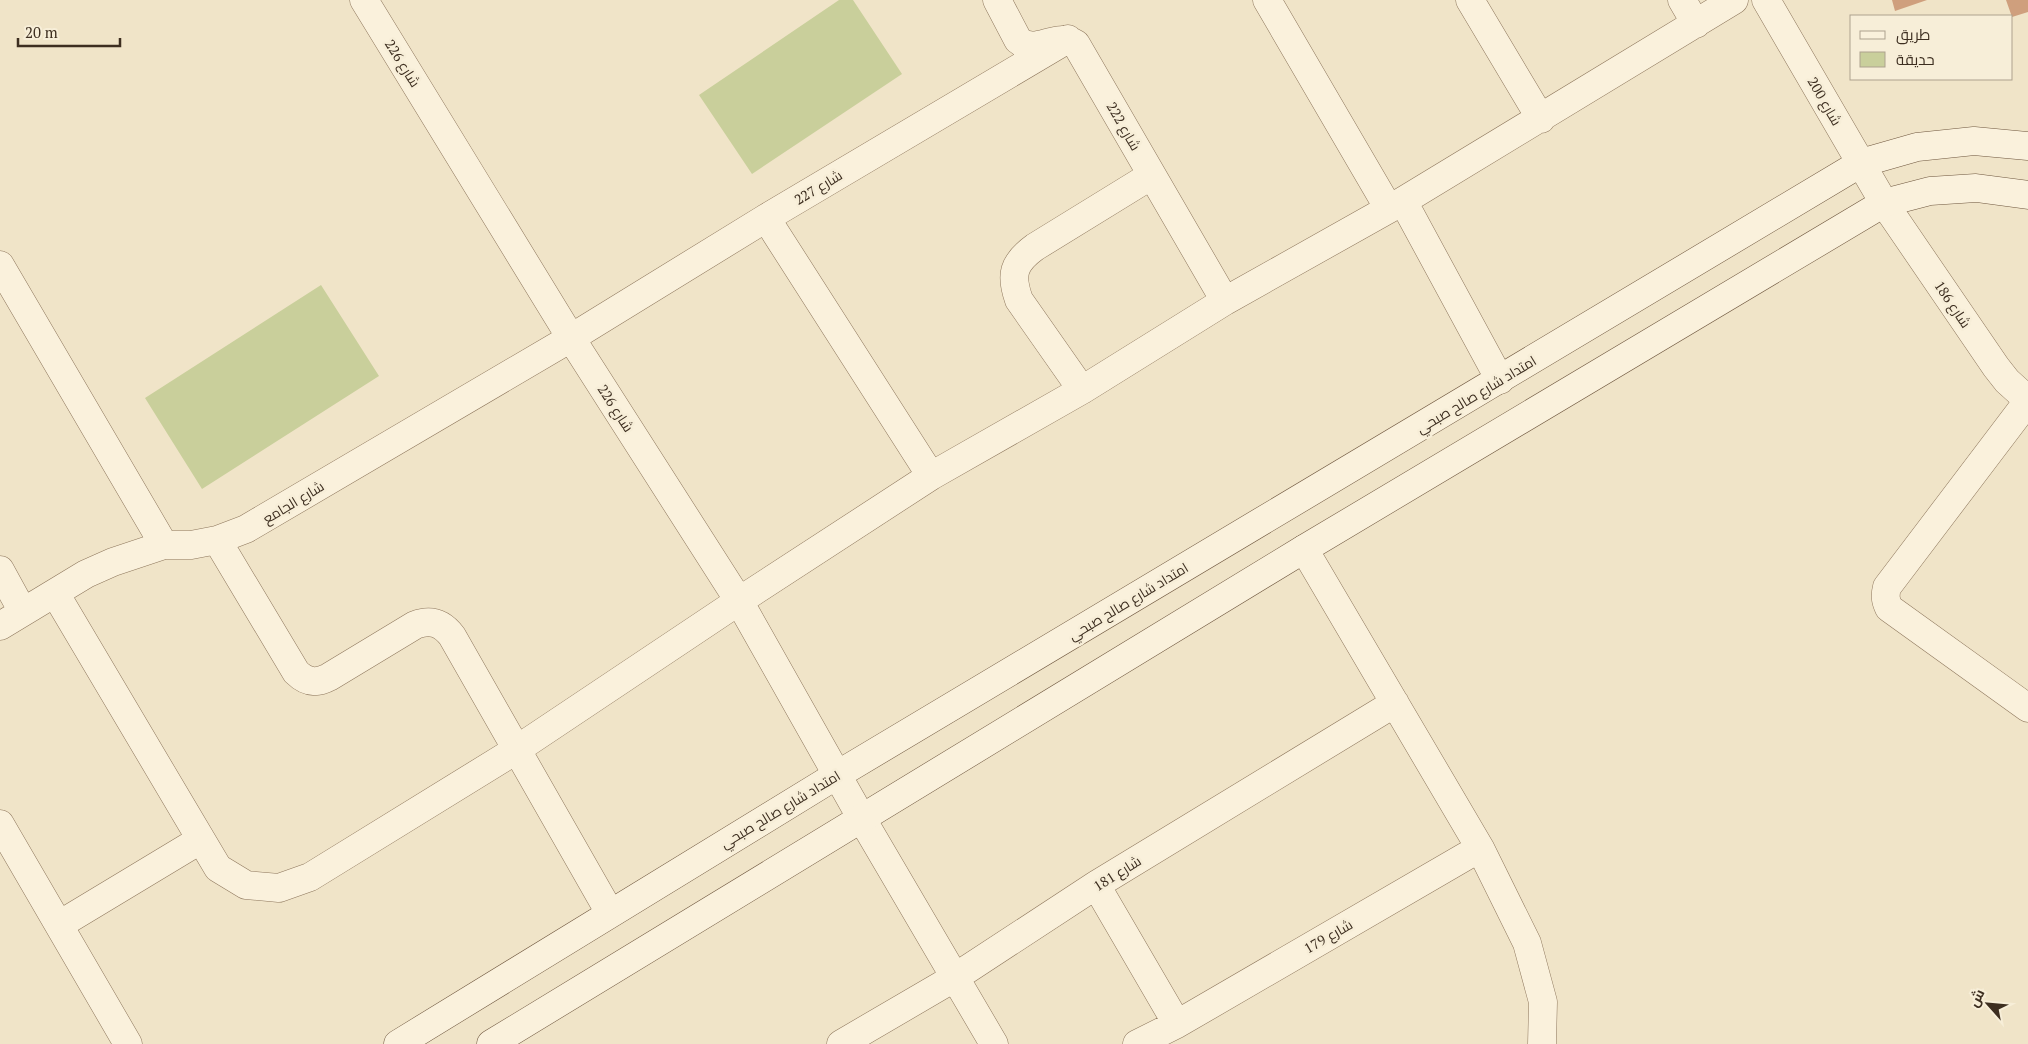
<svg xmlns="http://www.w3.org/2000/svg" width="2028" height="1044" font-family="'PT Serif',Cairo,serif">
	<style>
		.green { fill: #c9cf9b }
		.building { fill: #cf9f7d }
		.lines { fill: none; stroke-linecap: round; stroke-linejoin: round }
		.street-casing { stroke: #8d765c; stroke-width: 29 }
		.secondary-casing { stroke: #6f573f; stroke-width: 29 }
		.street { stroke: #faf1dc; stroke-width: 28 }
		.secondary { stroke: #faf1dc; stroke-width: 28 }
		.labels { text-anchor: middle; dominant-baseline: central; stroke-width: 5; stroke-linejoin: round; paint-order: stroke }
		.street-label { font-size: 14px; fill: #3d2e20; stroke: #f7eed8 }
	</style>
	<rect width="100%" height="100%" fill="#f0e4c8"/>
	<path class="green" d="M839 0H853L902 74 752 174 699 95Z
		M321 285 379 376 202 489 145 398Z"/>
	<path class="building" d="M1892 0H1927L1895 11Z
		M2006 0H2028V12L2012 17Z"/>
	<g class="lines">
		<defs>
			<path id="street" d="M364 0 571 338 739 601 862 819 994 1044
				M997 0 1018 40C1037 56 1054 31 1076 44L1225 301
				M1267 0 1389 209
				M1470 0 1541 119
				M1682 0 1696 24
				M1766 0 1884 203 1996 367 2007 381 2028 400
				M1403 201 1500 380
				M766 218 931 476
				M0 265 164 545
				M1082 390 1019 300C1010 275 1013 263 1035 247L1152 175
				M2028 401 1887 587C1885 595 1885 600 1889 608L2028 708
				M217 540 296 672C306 682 316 684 329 677L415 625C431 619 442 623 452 636L610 913
				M1304 549 1480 848 1527 943 1543 1002 1542 1044
				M0 570 23 612
				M55 593 218 868 246 885 279 888 310 877 516 750 739 601 931 476 1082 390 1225 301 1403 201 1734 0
				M0 626 86 574 113 562 164 545H191L217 540 246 529 571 338 766 218 1068 39
				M0 824 128 1044
				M1096 885 1177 1024
				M59 925 200 840
				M841 1044 954 978 1096 885 1395 703
				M1137 1044 1177 1024 1480 848"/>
			<path id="secondary" d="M398 1044 837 775 1861 163 1917 147 1974 141 2028 146
				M491 1044 1304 549 1884 203 1930 191 1976 188 2028 195"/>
		</defs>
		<use href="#street" class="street-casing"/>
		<use href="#secondary" class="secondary-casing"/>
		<use href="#street" class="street"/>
		<use href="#secondary" class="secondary"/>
	</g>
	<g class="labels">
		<g class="street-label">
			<text transform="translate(403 63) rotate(58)">شارع 226</text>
			<text transform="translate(1825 101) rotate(60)">شارع 200</text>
			<text transform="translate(1124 126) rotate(60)">شارع 222</text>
			<text transform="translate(818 187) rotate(-31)">شارع 227</text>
			<text transform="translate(1953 304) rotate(56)">شارع 186</text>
			<text transform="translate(1476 394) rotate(-31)">امتداد شارع صالح صبحي</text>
			<text transform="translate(616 408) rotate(57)">شارع 226</text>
			<text transform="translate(293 502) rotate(-31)">شارع الجامع</text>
			<text transform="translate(1128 601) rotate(-31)">امتداد شارع صالح صبحي</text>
			<text transform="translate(780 809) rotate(-31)">امتداد شارع صالح صبحي</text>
			<text transform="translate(1117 873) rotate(-32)">شارع 181</text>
			<text transform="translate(1328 936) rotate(-30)">شارع 179</text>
		</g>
	</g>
	<rect x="1850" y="15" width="162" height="65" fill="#f7eed8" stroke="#ada18e"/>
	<rect x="1860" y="31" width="25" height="8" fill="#faf1dc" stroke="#ada18e"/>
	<text x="1896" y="40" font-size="15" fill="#3d2e20">طريق</text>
	<rect x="1860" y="52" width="25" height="15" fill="#c9cf9b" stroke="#ada18e"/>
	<text x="1896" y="65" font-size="15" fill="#3d2e20">حديقة</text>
	<g transform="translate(1988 1004) rotate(297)" stroke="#f7eed8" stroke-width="4" paint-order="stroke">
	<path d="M0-4L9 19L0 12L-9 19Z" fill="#3d2e20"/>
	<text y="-8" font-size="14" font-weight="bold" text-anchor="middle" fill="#3d2e20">ش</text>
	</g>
	<path d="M18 38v8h102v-8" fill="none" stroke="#3d2e20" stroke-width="2.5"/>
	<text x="25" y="38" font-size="15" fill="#3d2e20" stroke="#f7eed8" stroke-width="4" paint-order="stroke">20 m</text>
</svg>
